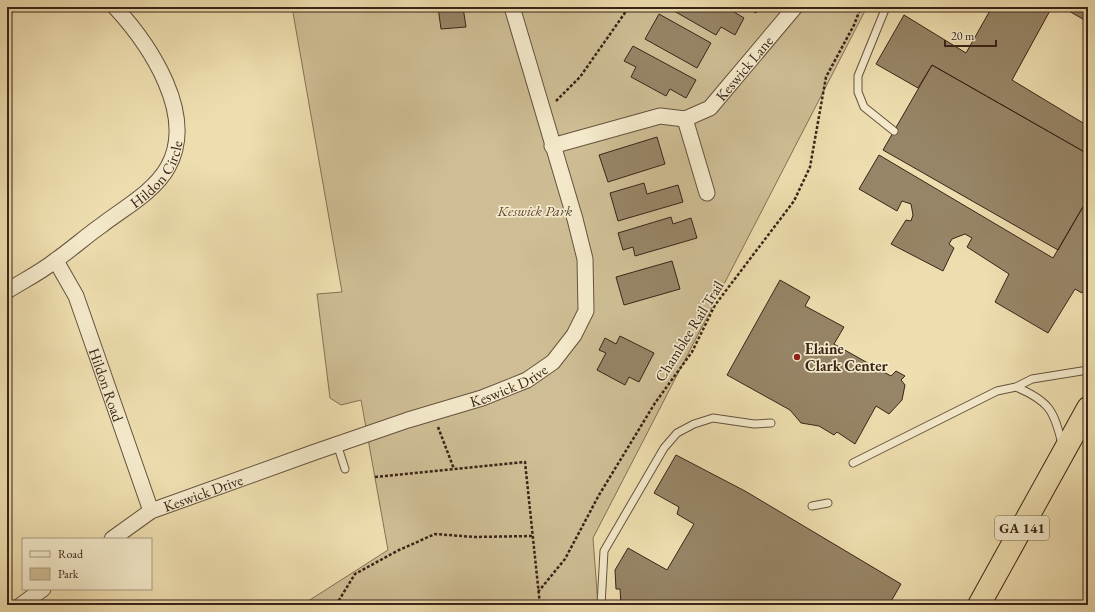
<svg xmlns="http://www.w3.org/2000/svg" width="1095" height="612" font-family="'EB Garamond',serif">
	<style>
		.green { fill: #cfbe95; stroke: #847156 }
		.building { fill: #978567; stroke: #392418 }
		.lines { fill: none; stroke-linecap: round; stroke-linejoin: round }
		.lane-casing { stroke: #66523e; stroke-width: 9 }
		.street-casing { stroke: #66523e; stroke-width: 17 }
		.highway-casing { stroke: #392418; stroke-width: 24 }
		.path { stroke: #392418; stroke-width: 2.5; stroke-dasharray: 3 2; stroke-linecap: butt }
		.lane { stroke: #f4eacb; stroke-width: 7 }
		.street { stroke: #f4eacb; stroke-width: 15 }
		.highway { stroke: #eedeaf; stroke-width: 22 }
		.poi-dot { fill: #8f2418; stroke: #f4eacb; stroke-width: 1.5 }
		.labels { text-anchor: middle; dominant-baseline: central; stroke-width: 3.5; stroke-linejoin: round; paint-order: stroke }
		.shield { fill: #f4eacb; stroke: #715f4e; stroke-width: 1 }
		.shield-label { font-size: 14px; font-weight: bold; fill: #392418 }
		.street-label { font-size: 15px; fill: #392418; stroke: #f4eacb }
		.park-label { font-size: 15px; font-style: italic; fill: #5e4a37; stroke: #f4eacb }
		.poi-label { font-size: 15px; font-weight: bold; fill: #392418; stroke: #f4eacb; text-anchor: start }
	</style>
	<rect width="100%" height="100%" fill="#eedeaf"/>
	<filter id="stains"><feTurbulence type="fractalNoise" baseFrequency=".005" numOctaves="4"/><feColorMatrix values="0 0 0 0 .2 0 0 0 0 .09 0 0 0 0 .02 0 0 0 .5 -.17"/></filter>
	<radialGradient id="worn" r=".72"><stop offset=".6" stop-color="#630" stop-opacity="0"/><stop offset="1" stop-color="#630" stop-opacity=".3"/></radialGradient>
	<path class="green" d="M292 7H867L593 538 598 605H302L388 550 361 400 341 405 330 398 317 294 342 292Z"/>
	<path class="building" d="M438 7H463L466 27 441 29Z
		M676 7H726L744 18 735 35 721 27 716 35 674 11Z
		M745 7H759L756 13Z
		M992 7H1052L1012 80 1088 126V154L932 65 918 88 876 64 904 15 966 53Z
		M1062 7H1088V22Z
		M659 14 711 43 697 68 645 39Z
		M633 46 696 80 686 98 670 89 666 96 631 77 636 67 624 61Z
		M932 65 1088 154V198L1058 250 883 150Z
		M657 137 665 164 608 182 599 155Z
		M879 155 1053 258 1088 198V283L1082 293 1075 289 1048 333 995 302 1009 274 967 247 972 238 965 234 952 239 949 244 954 248 943 271 891 244 906 220 911 221 913 215 911 204 902 201 897 211 859 189Z
		M644 183 647 194 678 185 683 202 618 221 610 193Z
		M671 217 673 224 691 218 697 238 635 256 633 247 623 250 618 233Z
		M672 261 680 289 624 305 616 277Z
		M780 280 810 297 805 306 844 327 834 344 891 376 896 371 905 376 901 380 905 385 902 400 889 414 876 406 855 444 837 432 834 435 819 426 801 423 790 410 727 375Z
		M620 336 654 353 639 382 629 377 625 385 597 370 606 353 599 350 605 338 616 344Z
		M676 455 745 491 901 584 889 605H621L620 589H616L615 570 628 548 667 570 694 524 677 514 679 507 654 493Z"/>
	<g class="lines">
		<defs>
			<path id="lane" d="M886 7 858 76V92L864 107 894 131
				M1016 387C1049 401 1054 410 1062 444
				M337 444 345 469
				M853 463 997 391 1016 387 1032 379 1088 370
				M812 506 828 503
				M601 605 604 551 664 448 677 433 694 424 713 418 754 424 771 423"/>
			<g id="street">
				<path d="M685 119 707 193"/>
				<path id="s1" d="M552 146 660 116 685 119 710 108 795 7"/>
				<path id="s2" d="M56 261 76 296 151 511"/>
				<path id="s3" d="M7 291C23 281 41 272 56 260 72 249 86 236 102 225 124 208 154 192 168 167 197 115 150 45 115 7"/>
				<path id="s4" d="M112 539 151 511 315 452 408 420 482 398 527 380 553 362 574 335 586 311 585 259 575 219 512 7"/>
				<path d="M21 605 43 589"/>
			</g>
			<path id="highway" d="M979 605 1088 408"/>
		</defs>
		<use href="#lane" class="lane-casing"/>
		<use href="#street" class="street-casing"/>
		<use href="#highway" class="highway-casing"/>
		<path class="path" d="M556 101 580 77 629 7
			M438 427 454 469
			M375 477 525 462 540 605
			M538 592 565 559 599 495 655 403 692 352 715 305 794 201 810 167 826 77 854 25 861 7
			M336 605 355 574 397 551 435 534 474 537 533 536"/>
		<use href="#lane" class="lane"/>
		<use href="#street" class="street"/>
		<use href="#highway" class="highway"/>
	</g>
	<circle class="poi-dot" cx="797" cy="357" r="4"/>
	<g class="labels">
		<rect class="shield" x="995" y="516" width="54" height="24" rx="3"/>
		<g class="shield-label">
			<text x="1022" y="528">GA 141</text>
		</g>
		<g class="street-label">
			<text stroke="none"><textPath href="#s1" startOffset="217">Keswick Lane</textPath></text>
			<text stroke="none"><textPath href="#s3" startOffset="192">Hildon Circle</textPath></text>
			<text transform="translate(689 331) rotate(-58)">Chamblee Rail Trail</text>
			<text stroke="none"><textPath href="#s2" startOffset="134">Hildon Road</textPath></text>
			<text stroke="none"><textPath href="#s4" startOffset="427">Keswick Drive</textPath></text>
			<text stroke="none"><textPath href="#s4" startOffset="103">Keswick Drive</textPath></text>
		</g>
		<g class="park-label">
			<text x="535" y="210">Keswick Park</text>
		</g>
		<g class="poi-label">
			<text x="805" y="348">Elaine<tspan x="805" dy="17">Clark Center</tspan></text>
		</g>
	</g>
	<rect width="1095" height="612" fill="none" stroke="#eedeaf" stroke-width="24"/>
	<rect x="8" y="8" width="1079" height="596" fill="none" stroke="#392418" stroke-width="2"/>
	<rect x="12" y="12" width="1071" height="588" fill="none" stroke="#392418"/>
	<rect x="22" y="538" width="130" height="52" fill="#f4eacb" stroke="#a99b83"/>
	<rect x="30" y="551" width="20" height="6" fill="#f4eacb" stroke="#a99b83"/>
	<text x="58" y="558" font-size="12" fill="#392418">Road</text>
	<rect x="30" y="568" width="20" height="12" fill="#cfbe95" stroke="#a99b83"/>
	<text x="58" y="578" font-size="12" fill="#392418">Park</text>
	<path d="M945 40v6h51v-6" fill="none" stroke="#392418" stroke-width="2"/>
	<text x="951" y="40" font-size="12" fill="#392418" stroke="#f4eacb" stroke-width="3" paint-order="stroke">20 m</text>
	<rect width="100%" height="100%" filter="url(#stains)"/>
	<rect width="100%" height="100%" fill="url(#worn)"/>
</svg>
